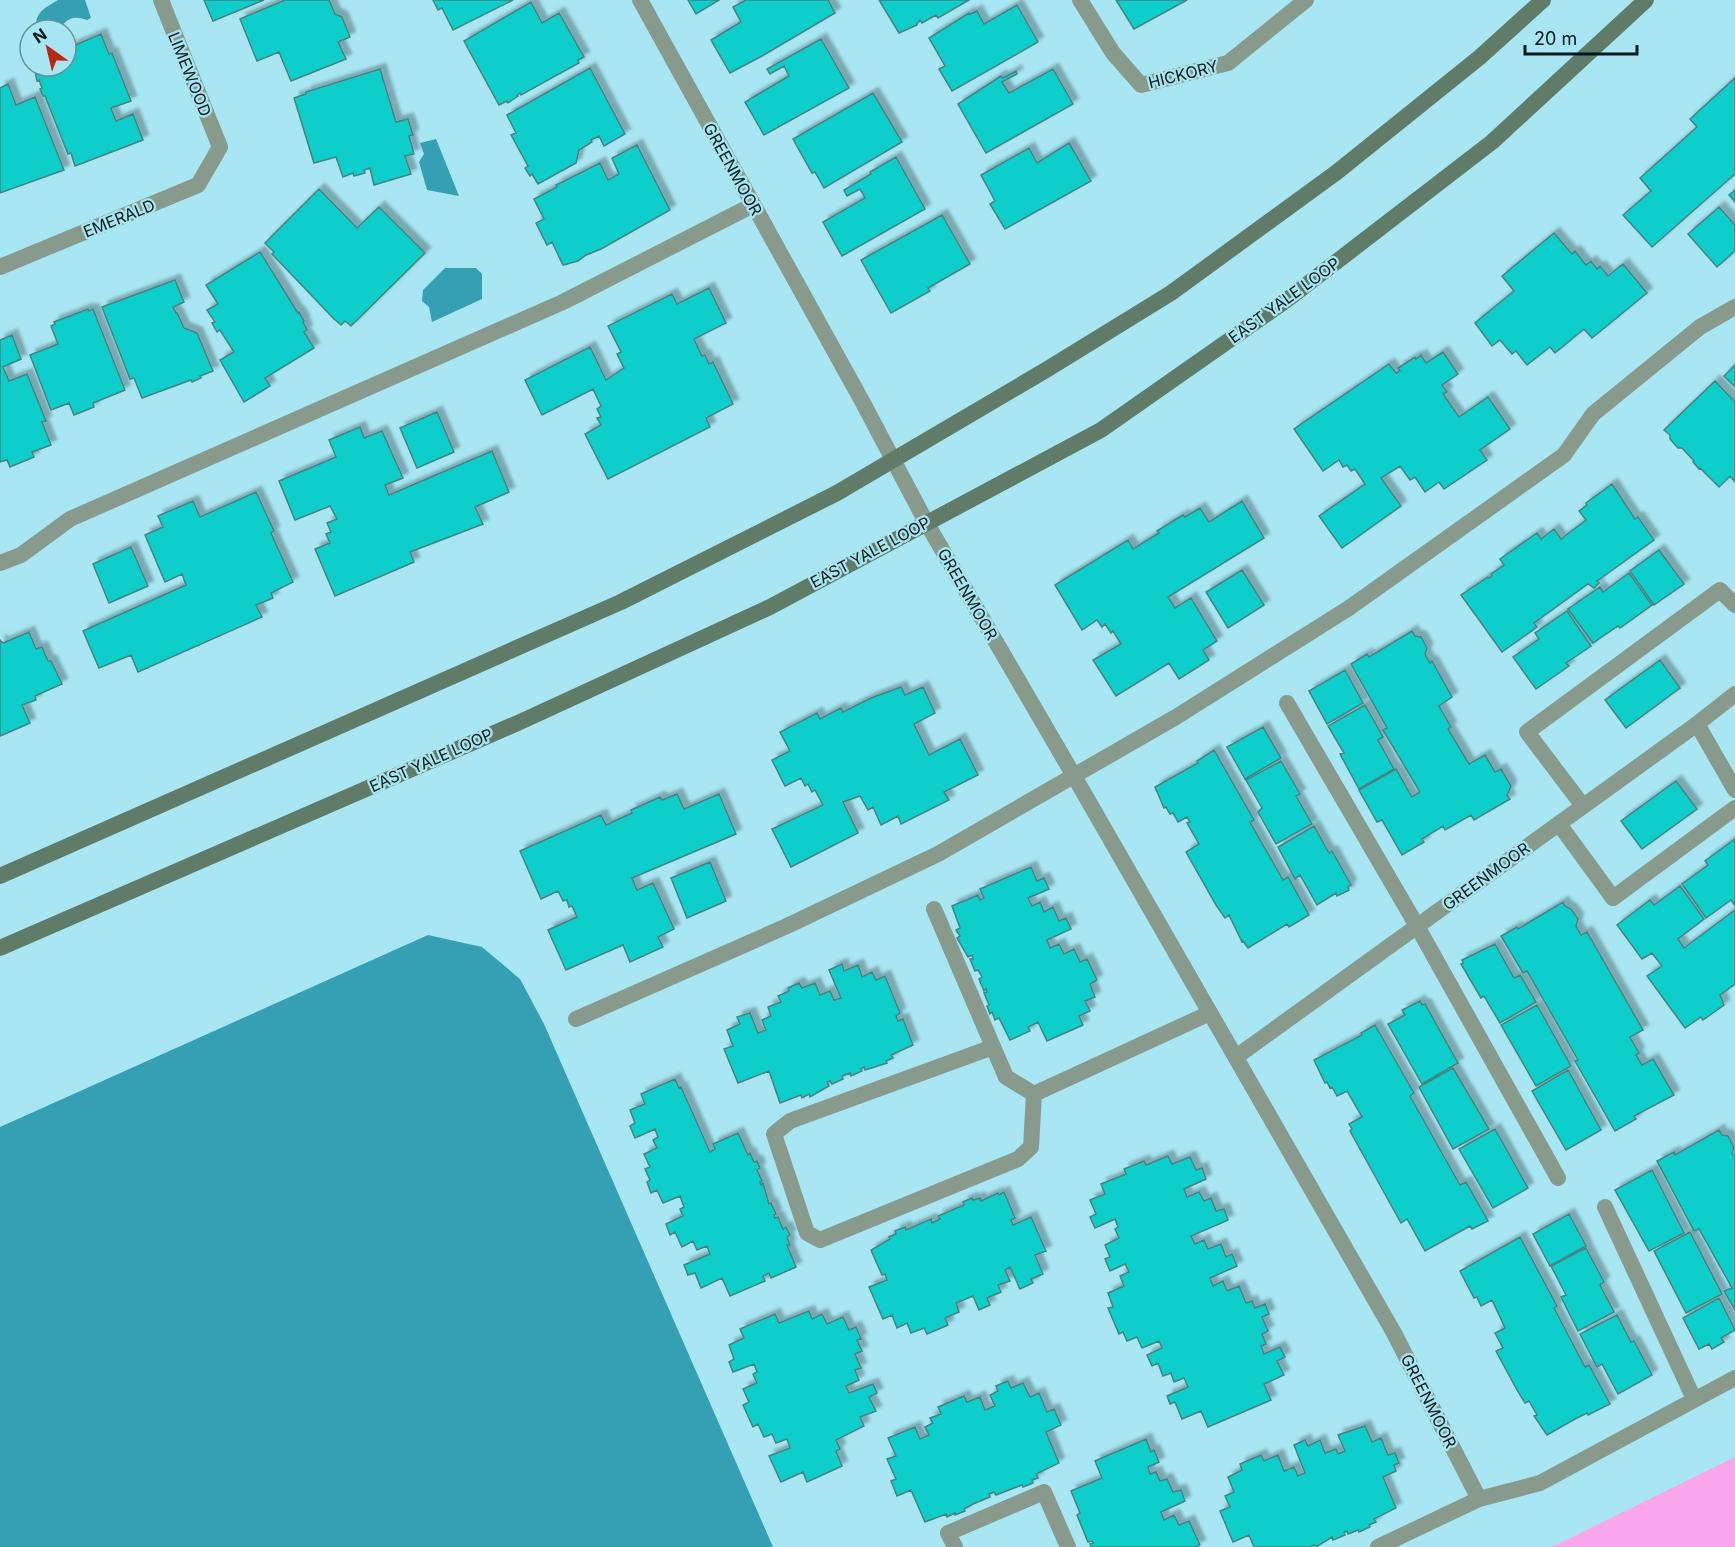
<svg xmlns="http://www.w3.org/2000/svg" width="1735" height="1547" font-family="Inter,sans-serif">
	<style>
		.green { fill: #f9a6ec }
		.water { fill: #359fb3 }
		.building { fill: #0fceca; stroke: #448380; stroke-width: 1.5; filter: url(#shadow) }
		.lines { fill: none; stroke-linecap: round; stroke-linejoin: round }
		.service { stroke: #889a8c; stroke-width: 16 }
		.minor { stroke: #889a8c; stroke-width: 16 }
		.secondary { stroke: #607b67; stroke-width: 16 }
		.labels { text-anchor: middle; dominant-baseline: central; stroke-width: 4.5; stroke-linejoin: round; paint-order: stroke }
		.street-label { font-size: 16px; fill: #01191d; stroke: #a8e6f3 }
	</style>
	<defs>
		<filter id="shadow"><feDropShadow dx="5.5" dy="-5.5" stdDeviation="1.5" flood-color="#0004"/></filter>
	</defs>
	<rect width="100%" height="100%" fill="#a8e6f3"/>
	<path class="green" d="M1735 1457V1547H1552Z"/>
	<path class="water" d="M58 0H85L91 18 87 20C73 15 67 18 59 30H37C33 13 45 8 58 0Z
		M436 139 459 196 427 190 419 162 424 154 420 143Z
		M445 268H476L482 274V299L432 322 429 307 422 301 423 290Z
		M428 935 482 947 520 979 544 1024 773 1547H0V1127Z"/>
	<path class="building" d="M204 0H264L213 21Z
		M285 0H329L335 14 342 17 350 37 338 42 346 59 291 81 279 52 257 61 240 19Z
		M433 0H513L453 30 442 8 438 10Z
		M688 0H719L696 14Z
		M746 0H828L835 13 762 56 730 73 711 40 741 22 733 7Z
		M879 0H969L938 18 936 15 922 23 920 20 917 23V25L899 33Z
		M1116 0H1187L1134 29Z
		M531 2 542 23 559 13 584 57 578 60 579 63 521 95 520 93 517 95 518 96 508 103 507 101 499 105 464 41Z
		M1017 5 1038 42 952 91 939 69 945 66 929 38 969 13 970 14 977 11 984 24Z
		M101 34 109 54 112 53 131 101 111 108 116 121 133 114 143 140 75 166 71 153 68 154 45 96H43L40 89 42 88 39 80 37 81 34 66H66V49Z
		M821 39 849 88 764 135 745 102 789 76 784 66 770 74 767 69Z
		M590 68 625 134 604 146 599 136 591 140 592 142 579 150 576 163 538 184 532 174 530 176 525 168 528 166 511 135 516 133 507 115Z
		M380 69 396 122 408 119 413 135 409 136 414 154 405 156 411 174 374 185 370 168 364 170 365 173 354 176 353 173 343 177 336 157 314 163 294 98 306 94V92Z
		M1053 69 1073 104 986 153 958 104 1001 76 1003 78 1016 71 1017 74 1002 82 1009 93Z
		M1735 78V174L1652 247 1623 215 1651 191 1640 178 1697 127 1690 119Z
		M8 84 16 105 35 97 64 170 0 193V88Z
		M873 93 902 142 824 188 815 172 812 173 793 139Z
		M1069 143 1091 181 1005 229 990 204 995 201 981 175 1029 148 1037 163Z
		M637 145 670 210 601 249 586 255 578 261 563 265 552 242 547 245 536 223 544 219 534 199 557 187 556 185 600 163 608 180 619 174 612 158Z
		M896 157 925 209 842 256 823 222 865 198 860 189 847 196 844 190 871 174 870 172Z
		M319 189 357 228 379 207 425 253 351 326 345 321 341 325 334 319 272 254 274 252 265 243Z
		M1735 190V202L1729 195Z
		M1719 207 1735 225V251L1717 267 1688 234Z
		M942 215 970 264 928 288 930 291 891 313 861 260Z
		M1554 233 1572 254 1575 251 1586 265 1591 261 1597 269 1600 266 1608 276 1623 264 1647 293 1592 338 1584 329 1555 353 1550 347 1527 365 1516 351 1512 354 1500 340 1492 346 1475 323 1514 291 1502 276Z
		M260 252 298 313 299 312 304 321 303 322 307 330 304 332 314 348 265 378 270 386 244 402 220 360 234 352 220 330 217 332 212 323 215 322 207 310 218 304 206 285Z
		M175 280 184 302 173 307 176 313H177L184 328 197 333 213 371 200 376 201 378 192 382 191 380 142 398 134 378 130 379 102 307Z
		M709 288 726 323 694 339 702 356 705 355 709 364 713 362 733 404 706 418 710 427 608 479 585 434 601 425 597 418 601 417 597 409 601 406 593 389 542 415 525 380 590 347 606 380 624 368 617 354 621 352 608 326 672 294 677 304Z
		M88 309 89 311 93 309 125 390 93 403 94 407 74 415 69 403 51 410 30 355 58 344 51 326 55 324 54 322Z
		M12 335 21 359 3 367 9 381 27 374 46 421 42 422 51 445 32 452 34 457 10 467 7 460 0 462V340Z
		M1443 352 1458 374 1442 385 1447 392 1443 394 1459 417 1488 397 1510 429 1480 450 1487 460 1444 489 1439 482 1425 492 1415 477 1410 480 1400 466 1381 478 1401 506 1342 548 1319 516 1365 484 1355 469 1351 471 1347 465 1343 467 1339 460 1323 471 1294 429 1389 364 1396 373 1400 371 1398 368 1415 357 1416 359 1421 355 1426 363Z
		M1735 365V387L1724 376Z
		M1715 381 1735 402V482L1730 476 1719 487 1700 468 1699 469 1693 462 1694 461 1682 448H1678L1670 439V435L1664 430Z
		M437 412 454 452 417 468 400 428Z
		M360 427 364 438 382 431 403 478 385 485 389 495 492 451 509 492 475 507 483 524 410 552 414 562 335 596 315 549 330 543 326 534 331 532 327 523 337 519 330 506 295 520 279 481 336 457 329 440Z
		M1612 484 1635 519 1638 517 1654 540 1597 581 1599 583 1594 588 1588 584 1534 623 1537 627 1502 652 1461 595 1488 577 1489 578 1492 576 1491 574 1504 565 1500 559 1537 533 1541 539 1554 529 1561 539 1586 520 1579 511 1587 505 1586 503Z
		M256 492 274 531 271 533 293 582 271 593 273 598 256 605 262 617 138 672 131 655 99 668 83 631 186 585 182 574 165 582 145 535 163 527 158 516 193 501 200 517Z
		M1242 501 1264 538 1168 597 1175 608 1191 598 1217 641 1203 650 1209 660 1179 679 1169 663 1116 696 1093 660 1121 644 1113 631 1111 633 1105 624 1102 627 1097 620 1082 630 1055 585 1128 540 1133 549 1159 533 1157 531 1183 515 1185 517 1200 508 1209 522Z
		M131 547 148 586 109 603 93 564Z
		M1659 550 1684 584 1654 605 1630 571Z
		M1242 570 1264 605 1228 628 1206 592Z
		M1629 573 1652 605 1620 628 1618 626 1593 643 1568 609 1600 587 1603 592Z
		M1567 611 1591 646 1566 663 1569 666 1536 689 1513 657 1539 639 1535 633Z
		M1412 631 1415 636 1421 637 1427 648 1425 654 1430 663 1432 661 1452 697 1439 706 1451 727 1448 729 1469 764 1485 755 1495 772 1501 769 1511 786 1507 795 1510 799 1474 820 1471 815 1445 830 1443 826 1422 839 1424 842 1402 855 1382 820 1377 822 1359 790 1396 769 1412 797 1420 792 1383 730 1387 728 1351 664 1367 654 1369 657Z
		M29 632 36 649 42 647 48 661H51L62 684 35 696 36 700 22 705 30 723 0 736V640L3 643Z
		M1660 660 1680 688 1626 728 1605 700Z
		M1345 670 1363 703 1327 724 1309 691Z
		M901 687 905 695 923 687 935 713 914 724 929 755 960 739 978 775 944 792 949 800 901 824 898 816 881 825 873 807 868 810 860 796 843 802 858 833 791 867 772 829 823 805 815 790 812 792 808 784 805 786 801 778 785 786 772 760 790 751 780 732 817 713 820 719 841 708 843 712 871 698Z
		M1365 705 1383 737 1378 740 1394 769 1359 789 1340 754 1344 753 1328 726Z
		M1263 727 1281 758 1245 779 1227 747Z
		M1214 750 1254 820 1250 822 1283 880 1288 877 1309 915 1289 927 1287 924 1248 948 1243 941 1242 942 1229 915 1225 918 1216 905 1186 852 1199 844 1187 823 1190 822 1187 817 1178 822 1173 813 1170 814 1166 807 1164 808 1155 787 1198 763 1197 761Z
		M1281 761 1300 794 1296 796 1312 824 1276 844 1258 812 1262 808 1246 780Z
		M1676 781 1697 809 1642 849 1621 821Z
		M677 794 684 809 719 794 736 834 632 878 637 890 653 883 674 929 658 937 663 947 630 962 623 945 566 970 548 930 577 917 572 906 569 907 567 900 563 901 558 891 541 899 520 851 601 815 606 825 632 813 631 810 660 797 662 800Z
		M1314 826 1329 853 1332 851 1351 885 1348 887 1349 890 1337 896 1336 893 1317 905 1300 875 1295 879 1278 847Z
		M1735 839V906L1731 900 1706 918 1682 884 1708 865 1705 861Z
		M710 862 726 901 687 918 671 878Z
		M1031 867 1037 881 1044 878 1049 889 1028 898 1032 906 1040 902 1044 912 1053 907 1059 921 1066 918 1071 929 1047 940 1050 948 1059 944 1064 954 1074 949 1080 962 1087 959 1097 980 1090 984 1095 997 1085 1001 1090 1011 1079 1016 1083 1025 1047 1041 1038 1022 1028 1027 1030 1031 1010 1040 999 1018 995 1020 992 1012 990 1014 987 1006 989 1005 984 993 987 992 986 989 984 991 979 979 982 977 978 970 975 971 970 959H973L972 955 968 957 957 938 960 936 956 930 960 928 952 906 978 895 980 900 984 898 980 889Z
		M1680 886 1704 919 1678 939 1684 948 1735 910V984L1720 995 1724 1005 1703 1020 1701 1017 1685 1028 1647 976 1662 966 1652 953 1642 959 1617 925 1650 900 1654 905Z
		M1563 902 1565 906 1571 909 1578 919 1576 926 1581 935 1587 932 1643 1030 1630 1037 1639 1053 1636 1055 1642 1065 1653 1059 1674 1095 1634 1116 1636 1119 1615 1131 1575 1061 1578 1060 1527 971 1523 973 1501 936 1517 927 1518 929Z
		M1495 944 1514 978 1520 975 1536 1002 1500 1023 1484 996 1481 998 1461 964 1463 963 1462 960Z
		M842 964 844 971 858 965 862 977 872 972 876 980 885 976 900 1013 896 1016 898 1021 903 1019 913 1045 891 1055 893 1058 886 1061 887 1063 865 1070 864 1067 861 1069 862 1071 851 1076 850 1073 842 1076 843 1079 832 1084 830 1081 827 1082 829 1086 810 1097 809 1094 802 1098 801 1095 780 1103 769 1071 738 1083 724 1049 733 1046 727 1030 740 1024 737 1017 750 1013 758 1033 766 1030 762 1020 771 1016 768 1007 781 1002 778 996 789 991 788 988 799 983 802 988 815 983 820 995 830 991 834 1000 841 998 829 970Z
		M1420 1001 1422 1005 1425 1004 1458 1063 1422 1084 1388 1024 1405 1015 1402 1010Z
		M1537 1005 1571 1066 1536 1086 1501 1025Z
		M1375 1025 1414 1093 1410 1096 1460 1185 1466 1182 1488 1221 1472 1229 1470 1226 1425 1251 1407 1219 1401 1223 1350 1131 1352 1129 1349 1124 1362 1117 1347 1091 1337 1096 1332 1087 1330 1088 1327 1082 1325 1083 1314 1060 1362 1035 1361 1033Z
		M1453 1068 1489 1129 1453 1149 1419 1087Z
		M1568 1070 1601 1130 1566 1150 1532 1091Z
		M675 1079 679 1088 681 1087 710 1152 715 1149 713 1144 738 1133 748 1155 750 1153 754 1162 757 1161 760 1168 757 1170 762 1181 760 1182 761 1185 763 1183 769 1204 771 1203 776 1214 774 1215 775 1218 778 1217 783 1229 786 1227 790 1235 787 1237 790 1245H787L796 1267 771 1278 769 1273 763 1276 765 1281 730 1296 722 1278 701 1288 695 1273 688 1275 684 1265 710 1254 707 1246 697 1250 693 1241 682 1247 675 1232 670 1235 666 1224 683 1216 680 1209 684 1207 680 1196 663 1203 657 1190 651 1193 647 1182 650 1180 645 1169 650 1167 644 1154 657 1148 653 1140 658 1137 655 1129 635 1138 630 1126 635 1123 630 1110 645 1104 641 1094Z
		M1495 1129 1528 1188 1493 1208 1459 1149Z
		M1719 1130 1722 1135 1728 1136 1734 1148 1732 1153 1735 1156V1310L1724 1291 1732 1288 1699 1229 1694 1231 1657 1161 1674 1152 1675 1155Z
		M1168 1156 1172 1164 1190 1157 1196 1170 1202 1168 1206 1179 1184 1189 1187 1197 1199 1192 1204 1201 1211 1198 1216 1211 1224 1209 1228 1220 1191 1236 1195 1244 1204 1240 1208 1249 1221 1244 1226 1257 1232 1254 1237 1266 1210 1278 1213 1286 1223 1281 1227 1291 1239 1286 1246 1303 1252 1301 1255 1308 1265 1304 1269 1314 1262 1317 1268 1331 1262 1334 1266 1344 1261 1346 1264 1354 1280 1347 1285 1357 1277 1361 1284 1375 1264 1384 1271 1400 1208 1427 1201 1411 1182 1419 1175 1402 1170 1404 1167 1396 1188 1387 1184 1378 1174 1382 1171 1373 1163 1376 1158 1363 1152 1366 1147 1355 1162 1348 1159 1341 1142 1348 1137 1337 1127 1341 1123 1332 1119 1334 1108 1308 1113 1307 1108 1293 1124 1286 1120 1276 1129 1272 1125 1264 1110 1271 1105 1259 1110 1257 1105 1245 1119 1238 1115 1229 1118 1227 1115 1219 1095 1228 1090 1217 1096 1214 1090 1200 1105 1194 1101 1184 1126 1174 1124 1169 1144 1161 1146 1165Z
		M1652 1170 1684 1233 1649 1251 1615 1190Z
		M1004 1192 1015 1218 1011 1220 1013 1225 1031 1217 1046 1251 1035 1255 1043 1274 1031 1279 1033 1283 1020 1289 1010 1267 1005 1270 1010 1281 998 1285 1001 1292 987 1298 990 1305 979 1310 973 1296 956 1303 959 1312 945 1318 948 1325 927 1334 924 1328 911 1333 907 1323 897 1328 892 1315 883 1319 869 1287 887 1280 885 1274 882 1275 871 1250 890 1239 889 1237 896 1234 895 1231 905 1227 906 1230 931 1219 932 1223 940 1219 938 1216 964 1205 963 1202 972 1198 973 1200 980 1198 981 1201 998 1193 999 1195Z
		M1569 1214 1586 1246 1550 1266 1533 1234Z
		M1690 1232 1722 1294 1686 1313 1654 1251Z
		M1520 1237 1557 1306 1554 1308 1585 1367 1589 1365 1610 1404 1588 1415 1587 1413 1575 1419 1547 1435 1534 1416 1537 1415 1529 1401 1525 1403 1517 1390 1496 1351 1503 1348 1495 1333 1505 1328 1492 1300 1481 1306 1477 1297 1474 1298 1460 1271Z
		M1586 1248 1604 1282 1600 1285 1614 1312 1578 1331 1561 1297 1566 1295 1551 1266Z
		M1719 1298 1735 1330 1721 1338 1724 1342 1712 1349 1709 1344 1699 1349 1683 1318Z
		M809 1311 812 1319 822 1314 827 1324 843 1317 849 1330 856 1327 861 1339 857 1340 862 1351 855 1354 861 1368 855 1370 859 1380 846 1386 849 1393 873 1384 877 1393 869 1397 876 1411 860 1417 864 1426 836 1440 840 1449 836 1451 842 1466 807 1482 803 1472 781 1482 769 1456 790 1448 787 1439 776 1443 772 1434 764 1437 758 1424 753 1427 743 1405 749 1402 743 1389 757 1383 753 1374 757 1372 754 1364 733 1372 729 1362 734 1359 729 1345 744 1338 740 1329 775 1314 779 1323Z
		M1617 1315 1631 1342 1634 1341 1652 1375 1618 1394 1602 1364 1597 1367 1580 1334Z
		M1008 1381 1011 1388 1023 1383 1030 1397 1039 1393 1047 1412 1054 1409 1061 1425 1046 1432 1059 1463 1036 1474 1038 1478 1032 1480 1033 1483 1023 1487 1022 1485 996 1495 994 1492 989 1494 990 1497 973 1504 964 1509 965 1511 955 1515V1513L947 1517 946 1514 925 1522 911 1490 897 1496 891 1481 896 1479 887 1459 896 1456 888 1438 915 1427 920 1439 929 1435 925 1427 933 1423 930 1418 941 1414 938 1407 964 1396 967 1402 980 1397 985 1410 995 1406 990 1395 998 1391 996 1386Z
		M1365 1426 1372 1442 1381 1438 1388 1455 1395 1453 1399 1463 1394 1465 1396 1471 1383 1477 1396 1508 1374 1519 1376 1522 1369 1525 1370 1527 1359 1532 1358 1530 1348 1534 1347 1531 1344 1532 1345 1535 1333 1540 1332 1537 1316 1547 1314 1545 1310 1547H1254L1249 1535 1233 1542 1220 1511 1230 1507 1225 1496 1234 1492 1228 1477 1242 1470 1240 1464 1261 1455 1264 1461 1278 1455 1284 1471 1294 1467 1298 1476 1305 1473 1294 1445 1305 1440 1308 1446 1320 1440 1325 1453 1336 1449 1338 1454 1345 1451 1338 1435Z
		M1146 1439 1151 1452 1154 1450 1159 1462 1148 1467 1150 1474 1156 1472 1160 1481 1167 1479 1173 1492 1181 1490 1185 1501 1161 1512 1164 1520 1174 1515 1179 1525 1189 1521 1200 1545 1196 1547H1091L1090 1544 1093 1543 1092 1541 1088 1542 1077 1515 1080 1513 1071 1491 1102 1478 1095 1461Z"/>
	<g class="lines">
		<path class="service" d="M0 563 21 555 70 519 563 302 753 205
			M1287 703 1417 926 1558 1178
			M1697 724 1735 790
			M1583 806 1527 732 1720 590 1735 605
			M1559 824 1613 898 1735 808
			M934 909 1006 1077 1034 1094 1210 1013
			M576 1019 787 926 938 854 1176 717 1349 608 1564 455 1593 414 1700 327 1735 307
			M993 1047 790 1121 774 1134 807 1233 820 1240 1018 1159 1031 1147 1034 1094
			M1605 1207 1694 1399
			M955 1547 948 1533 1044 1492 1068 1547
			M1378 1547 1479 1499"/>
		<path class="minor" d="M640 0 862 401 926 522 1074 776 1394 1333 1479 1499 1540 1483 1735 1378
			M1080 0 1113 53 1141 85 1228 63 1306 0
			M0 267 198 185 220 147 161 0
			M1236 1057 1697 724 1735 694"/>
		<path class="secondary" d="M0 876 621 602 837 493 1046 370 1171 293 1337 172 1480 57 1543 0
			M0 948 520 722 770 607 1101 430 1288 299 1492 142 1646 0"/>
	</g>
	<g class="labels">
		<g class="street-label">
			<text transform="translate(190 74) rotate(68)">LIMEWOOD</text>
			<text transform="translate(1183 74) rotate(-14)">HICKORY</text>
			<text transform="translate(733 169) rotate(61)">GREENMOOR</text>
			<text transform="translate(119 218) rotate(-22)">EMERALD</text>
			<text transform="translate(1284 300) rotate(-36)">EAST YALE LOOP</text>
			<text transform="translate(870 552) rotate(-28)">EAST YALE LOOP</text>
			<text transform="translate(968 594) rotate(60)">GREENMOOR</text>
			<text transform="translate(431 760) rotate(-24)">EAST YALE LOOP</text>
			<text transform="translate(1486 876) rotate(-36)">GREENMOOR</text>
			<text transform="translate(1429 1401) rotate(63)">GREENMOOR</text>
		</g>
	</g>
	<g transform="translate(48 48) rotate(326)"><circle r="28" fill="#a8e6f3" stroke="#65949d" stroke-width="1.5"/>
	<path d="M0-4.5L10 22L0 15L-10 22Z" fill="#b62a11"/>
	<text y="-9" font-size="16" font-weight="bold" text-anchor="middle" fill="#01191d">N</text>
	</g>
	<path d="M1525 45v9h112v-9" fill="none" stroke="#01191d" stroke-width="3"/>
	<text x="1534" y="45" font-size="18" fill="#01191d" stroke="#a8e6f3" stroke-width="4.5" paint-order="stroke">20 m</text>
</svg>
